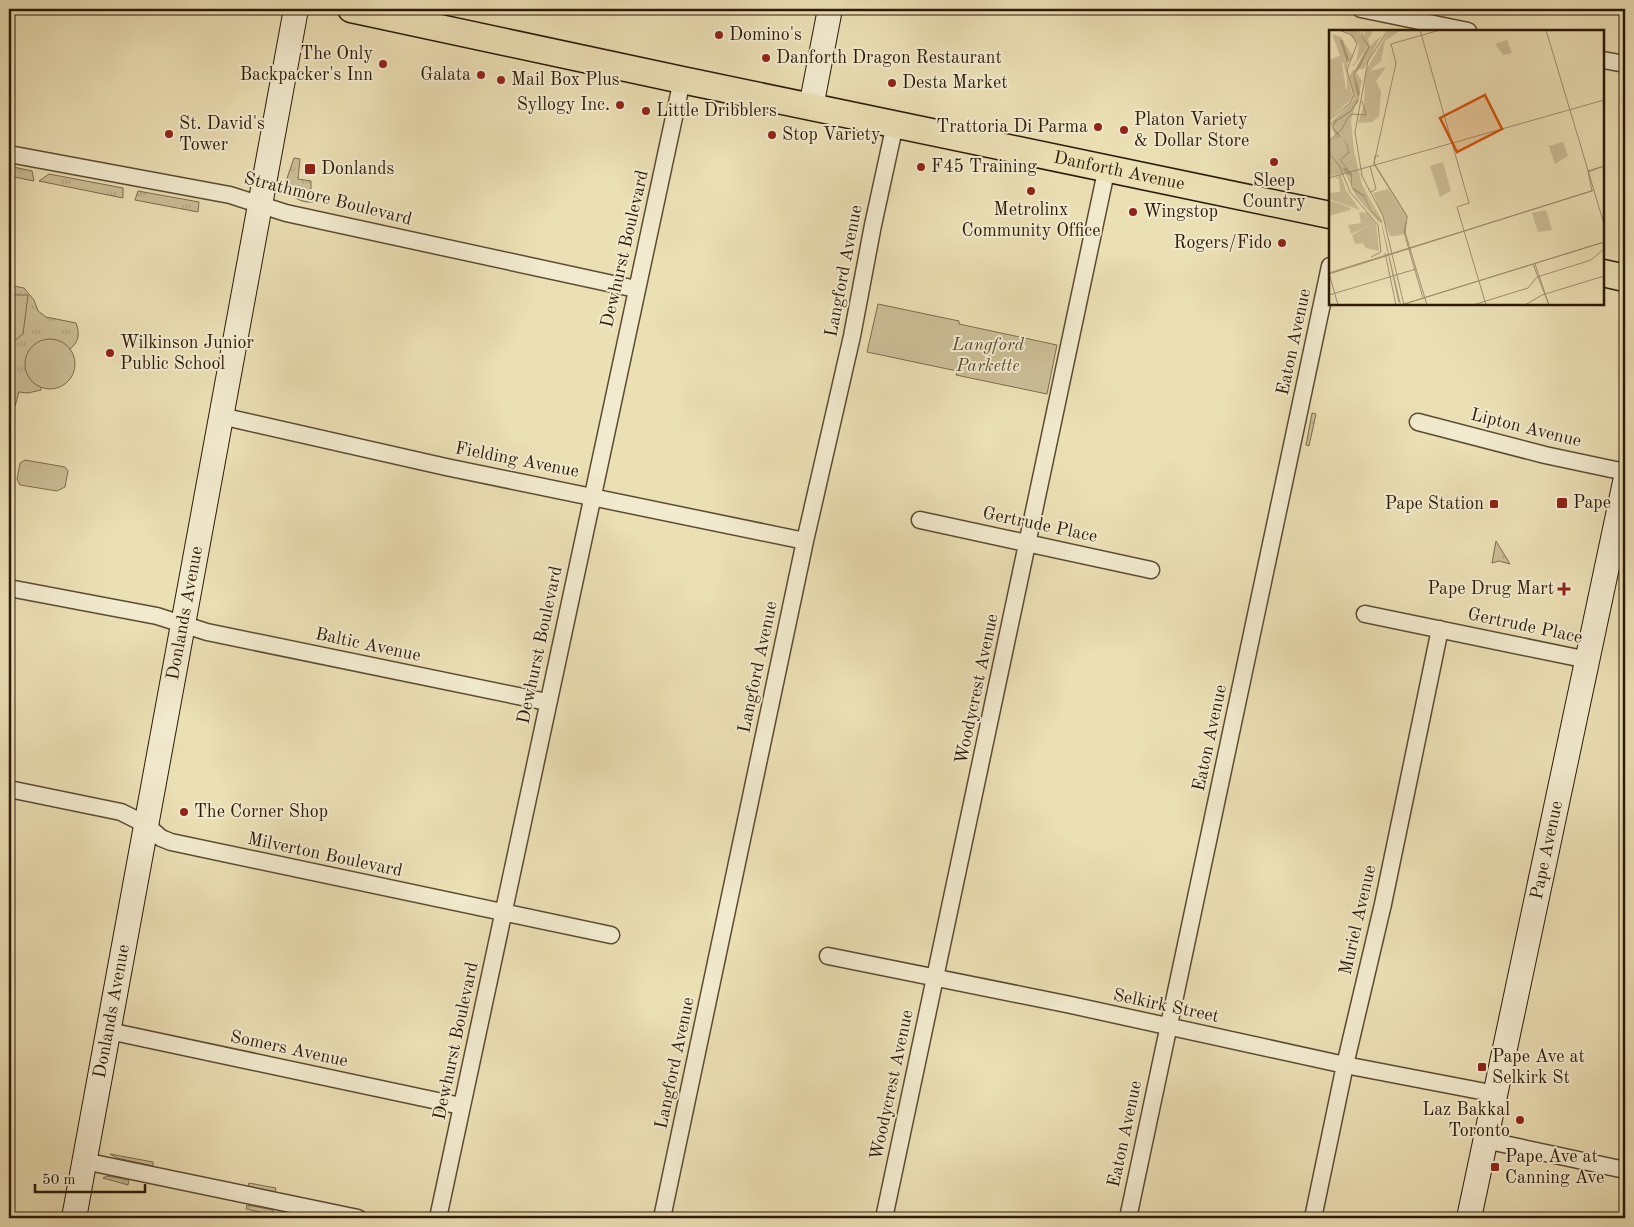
<svg xmlns="http://www.w3.org/2000/svg" width="1634" height="1227" font-family="'Old Standard TT',serif">
	<style>
		.grass { fill: url(#grass-tufts); stroke: #7c6c4f }
		.park { fill: #cbbe97; stroke: #7c6c4f }
		.garden { fill: url(#garden-dots); stroke: #7c6c4f }
		.lines { fill: none; stroke-linecap: round; stroke-linejoin: round }
		.street-casing { stroke: #5c4b32; stroke-width: 19 }
		.secondary-casing { stroke: #2c1a07; stroke-width: 26 }
		.primary-casing { stroke: #2c1a07; stroke-width: 29 }
		.street { stroke: #f2eace; stroke-width: 16 }
		.secondary { stroke: #f2eace; stroke-width: 24 }
		.primary { stroke: #ebdfb4; stroke-width: 26 }
		.poi-dot { fill: #8f2418; stroke: #f2eace; stroke-width: 2 }
		.labels { text-anchor: middle; dominant-baseline: central; stroke-width: 4; stroke-linejoin: round; paint-order: stroke }
		.poi-label { font-size: 18px; fill: #2c1a07; stroke: #f2eace; text-anchor: start }
		.street-label { font-size: 18px; fill: #2c1a07; stroke: #f2eace }
		.park-label { font-size: 18px; font-style: italic; fill: #5c4b32; stroke: #f2eace }
		.inset-river { fill: none; stroke: #aa9c79; stroke-width: 2.5 }
		.inset-road { fill: none; stroke: #9f906f; stroke-width: 1 }
		.view { fill: #d5530c; fill-opacity: 0.15; stroke: #d5530c; stroke-width: 2.5 }
		.inset-edge { fill: none; stroke: #2c1a07; stroke-width: 2.5 }
	</style>
	<defs>
		<pattern id="grass-tufts" width="24" height="20" patternUnits="userSpaceOnUse" patternTransform="scale(1.25)"><rect width="24" height="20" fill="#cbbe97"/><path d="M3 7l-1-3M5 7V3M7 7l1-3M15 17l-1-3M17 17v-4M19 17l1-3" fill="none" stroke="#aea381"/></pattern>
		<pattern id="garden-dots" width="8" height="8" patternUnits="userSpaceOnUse" patternTransform="scale(1.25)"><rect width="8" height="8" fill="#cbbe97"/><path d="M2 2h.1M6 6h.1" fill="none" stroke="#aea381" stroke-width="1.8" stroke-linecap="round"/></pattern>
	</defs>
	<rect width="100%" height="100%" fill="#ebdfb4"/>
	<filter id="stains"><feTurbulence type="fractalNoise" baseFrequency=".004" numOctaves="4"/><feColorMatrix values="0 0 0 0 .2 0 0 0 0 .09 0 0 0 0 .02 0 0 0 .5 -.17"/></filter>
	<radialGradient id="worn" r=".72"><stop offset=".6" stop-color="#630" stop-opacity="0"/><stop offset="1" stop-color="#630" stop-opacity=".3"/></radialGradient>
	<path class="grass" d="M294 158 300 159 298 179 311 181V194L323 196C310 209 293 199 284 187Z
		M9 166 32 171 34 181 9 176Z
		M49 174 123 188V198L39 181Z
		M138 191 199 202 198 212 135 200Z
		M9 285 24 288 34 300 38 311 46 317 76 323C80 333 79 342 70 349 58 339 45 338 33 347L34 383 41 387V390L28 393 19 392 15 406 9 409Z
		M1496 541 1510 564 1499 561 1492 563Z
		M110 1154 153 1162V1166L117 1158Z
		M107 1176 129 1180 128 1185 103 1178Z
		M249 1183 276 1188 275 1192 248 1186Z
		M247 1205 273 1210V1215L246 1209Z"/>
	<path class="park" d="M9 295H28L23 334 13 342 9 343Z
		M878 304 959 321V324L1057 345 1047 394 956 375 957 371 867 352Z
		M25 364a25 25 0 1 1 50 0a25 25 0 1 1-50 0Z
		M25 460 65 467 68 471 65 487 57 491 20 485 17 479 20 463Z"/>
	<path class="garden" d="M1312 413 1316 414 1309 446 1306 445Z"/>
	<g class="lines">
		<defs>
			<path id="street" d="M1361 9 1468 31
				M1603 60 1625 64
				M9 154 230 195 286 213 636 289
				M221 416 446 467 805 541
				M1418 422 1545 455 1625 472
				M920 520 1151 570
				M9 588 157 616 207 632 547 702
				M1365 614 1588 660
				M9 789 121 812 145 824 161 838 171 842 611 935
				M828 956 1071 1005 1345 1065 1496 1094
				M109 1031 461 1106
				M1485 1140 1625 1170
				M84 1161 358 1218
				M438 1218 682 80
				M662 1218 805 541 852 336 873 225 895 124
				M884 1218 1107 167
				M1128 1218 1330 266
				M1313 1218 1345 1065 1383 904 1440 629"/>
			<g id="secondary">
				<path d="M811 107 830 9"/>
				<path id="s1" d="M74 1218 296 9"/>
				<path id="s2" d="M1469 1218 1625 482"/>
			</g>
			<g id="primary">
				<path id="s3" d="M351 9 682 80 1330 215"/>
				<path d="M1603 273 1625 278"/>
			</g>
		</defs>
		<use href="#street" class="street-casing"/>
		<use href="#secondary" class="secondary-casing"/>
		<use href="#primary" class="primary-casing"/>
		<use href="#street" class="street"/>
		<use href="#secondary" class="secondary"/>
		<use href="#primary" class="primary"/>
	</g>
	<g class="poi-dot">
		<circle cx="719" cy="35" r="5"/>
		<circle cx="766" cy="58" r="5"/>
		<circle cx="383" cy="64" r="5"/>
		<circle cx="481" cy="75" r="5"/>
		<circle cx="501" cy="80" r="5"/>
		<circle cx="892" cy="83" r="5"/>
		<circle cx="620" cy="105" r="5"/>
		<circle cx="646" cy="111" r="5"/>
		<circle cx="1098" cy="127" r="5"/>
		<circle cx="1124" cy="130" r="5"/>
		<circle cx="169" cy="134" r="5"/>
		<circle cx="772" cy="135" r="5"/>
		<circle cx="1274" cy="162" r="5"/>
		<circle cx="921" cy="167" r="5"/>
		<rect x="304" y="163" width="12" height="12" rx="2.5"/>
		<circle cx="1031" cy="191" r="5"/>
		<circle cx="1133" cy="212" r="5"/>
		<circle cx="1282" cy="243" r="5"/>
		<circle cx="110" cy="353" r="5"/>
		<rect x="1556" y="497" width="12" height="12" rx="2.5"/>
		<rect x="1489" y="499" width="10" height="10" rx="2.5"/>
		<path d="M1561.5 581.5h5v5h5v5h-5v5h-5v-5h-5v-5h5z"/>
		<circle cx="184" cy="812" r="5"/>
		<rect x="1477" y="1062" width="10" height="10" rx="2.5"/>
		<circle cx="1520" cy="1120" r="5"/>
		<rect x="1490" y="1162" width="10" height="10" rx="2.5"/>
	</g>
	<g class="labels">
		<g class="poi-label">
			<text x="729" y="35">Domino's</text>
			<text x="373" y="54" text-anchor="end">The Only<tspan x="373" dy="21">Backpacker's Inn</tspan></text>
			<text x="776" y="58">Danforth Dragon Restaurant</text>
			<text x="471" y="75" text-anchor="end">Galata</text>
			<text x="511" y="80">Mail Box Plus</text>
			<text x="902" y="83">Desta Market</text>
			<text x="610" y="105" text-anchor="end">Syllogy Inc.</text>
			<text x="656" y="111">Little Dribblers</text>
			<text x="1134" y="120">Platon Variety<tspan x="1134" dy="21">&amp; Dollar Store</tspan></text>
			<text x="179" y="124">St. David's<tspan x="179" dy="21">Tower</tspan></text>
			<text x="1088" y="127" text-anchor="end">Trattoria Di Parma</text>
			<text x="782" y="135">Stop Variety</text>
			<text x="931" y="167">F45 Training</text>
			<text x="321" y="169">Donlands</text>
			<text x="1274" y="181" text-anchor="middle">Sleep<tspan x="1274" dy="21">Country</tspan></text>
			<text x="1031" y="210" text-anchor="middle">Metrolinx<tspan x="1031" dy="21">Community Office</tspan></text>
			<text x="1143" y="212">Wingstop</text>
			<text x="1272" y="243" text-anchor="end">Rogers/Fido</text>
			<text x="120" y="343">Wilkinson Junior<tspan x="120" dy="21">Public School</tspan></text>
			<text x="1573" y="503">Pape</text>
			<text x="1484" y="504" text-anchor="end">Pape Station</text>
			<text x="1554" y="589" text-anchor="end">Pape Drug Mart</text>
			<text x="194" y="812">The Corner Shop</text>
			<text x="1492" y="1057">Pape Ave at<tspan x="1492" dy="21">Selkirk St</tspan></text>
			<text x="1510" y="1110" text-anchor="end">Laz Bakkal<tspan x="1510" dy="21">Toronto</tspan></text>
			<text x="1505" y="1157">Pape Ave at<tspan x="1505" dy="21">Canning Ave</tspan></text>
		</g>
		<g class="street-label">
			<text stroke="none"><textPath href="#s3" startOffset="785">Danforth Avenue</textPath></text>
			<text transform="translate(328 199) rotate(14)">Strathmore Boulevard</text>
			<text transform="translate(625 249) rotate(-77)">Dewhurst Boulevard</text>
			<text transform="translate(844 271) rotate(-79)">Langford Avenue</text>
			<text transform="translate(1294 342) rotate(-78)">Eaton Avenue</text>
			<text transform="translate(1526 428) rotate(14)">Lipton Avenue</text>
			<text transform="translate(517 460) rotate(11)">Fielding Avenue</text>
			<text transform="translate(1040 525) rotate(12)">Gertrude Place</text>
			<text stroke="none"><textPath href="#s1" startOffset="615">Donlands Avenue</textPath></text>
			<text transform="translate(1525 626) rotate(12)">Gertrude Place</text>
			<text transform="translate(368 645) rotate(12)">Baltic Avenue</text>
			<text transform="translate(540 645) rotate(-78)">Dewhurst Boulevard</text>
			<text transform="translate(758 667) rotate(-78)">Langford Avenue</text>
			<text transform="translate(977 689) rotate(-78)">Woodycrest Avenue</text>
			<text transform="translate(1210 738) rotate(-78)">Eaton Avenue</text>
			<text stroke="none"><textPath href="#s2" startOffset="376">Pape Avenue</textPath></text>
			<text transform="translate(325 855) rotate(12)">Milverton Boulevard</text>
			<text transform="translate(1358 920) rotate(-77)">Muriel Avenue</text>
			<text transform="translate(1166 1006) rotate(12)">Selkirk Street</text>
			<text stroke="none"><textPath href="#s1" startOffset="210">Donlands Avenue</textPath></text>
			<text transform="translate(456 1041) rotate(-78)">Dewhurst Boulevard</text>
			<text transform="translate(289 1049) rotate(12)">Somers Avenue</text>
			<text transform="translate(675 1063) rotate(-78)">Langford Avenue</text>
			<text transform="translate(892 1085) rotate(-78)">Woodycrest Avenue</text>
			<text transform="translate(1125 1134) rotate(-78)">Eaton Avenue</text>
		</g>
		<g class="park-label">
			<text x="988" y="345">Langford<tspan x="988" dy="21">Parkette</tspan></text>
		</g>
	</g>
	<g transform="translate(1329 30)">
		<rect width="275" height="275" fill="#ebdfb4"/>
		<path d="M32 0 36 6V0L44 2 39 9 41 16 52 6 35 39H31L41 17 32 7Z" fill="#cbbe97"/>
		<path d="M16 0H28L39 15 27 40 35 22 25 36H22L27 32 30 15ZM3 4 12 7 24 27 19 33 18 41 24 68 9 65 14 63V56L18 60V47L14 32 0 33V30L11 26ZM12 145 17 160 31 180 0 169V163L11 162 10 149 6 148Z" fill="#cbbe97"/>
		<path d="M0 170 22 178 21 180 0 186ZM30 182 39 183 46 193 22 204 19 195 32 193Z" fill="#cbbe97"/>
		<path d="M60 0H72L56 11 52 31 41 41 57 37 47 51 52 61 50 86 43 92 29 93 35 75 36 42ZM178 10 183 23 174 25 166 14ZM12 26 18 67 24 68 0 89V30ZM25 39 33 51 22 90 25 121 33 155 54 192 50 193 27 166 16 143 2 146 0 137V110L6 105 1 93 25 69 20 46ZM234 112 239 126 226 134 220 116ZM114 132 122 161 111 167 101 136ZM59 159 77 187 75 204 67 206H61L44 163ZM217 180 223 200 209 202 203 183ZM47 192 50 221 37 218 34 213 26 214 23 205Z" fill="#cbbe97"/>
		<path d="M29 0 41 17 31 38 25 44 31 62 29 72 22 82 8 91 4 97 19 115 20 123 12 130 23 144V157L35 165 42 180 52 190 72 275 69 271 52 192 41 180 35 167 24 160 22 156V146L13 139 17 138 11 130 19 122 18 116 12 106 5 109 9 106 3 98 5 91 21 81 29 68 24 44 39 17Z" fill="#aa9c79"/>
		<path class="inset-river" d="M12 10 19 31"/>
		<path class="inset-road" d="M59 0 39 31 26 102 33 146 54 186 75 275M91 0 140 173 128 177 157 275M217 0 275 194M18 89 23 84 37 85 33 71M0 90 21 73 25 65 18 40 28 14 23 5 10 0M0 111 13 99 18 89M0 123 10 135 21 162 49 195 52 222 42 227M50 126H46L45 134 78 187 75 202 94 268M259 142 275 136M0 148 275 70M39 159 42 162 47 159 41 136M56 223 67 275M204 234 220 275M206 234 220 275M0 243 9 275M0 243 263 161 259 141 275 136M0 244 265 160M0 265 87 239M72 275 275 212M72 275 275 212M98 275 76 202 78 186 45 133 67 33 62 14 111 0M144 275 199 258 208 247 262 230 275 219M196 275 213 265 275 246"/>
		<path class="view" d="M156 65 173 99 128 122 111 88Z"/>
		<rect width="275" height="275" class="inset-edge"/>
	</g>
	<rect width="1634" height="1227" fill="none" stroke="#ebdfb4" stroke-width="30"/>
	<rect x="10" y="10" width="1614" height="1207" fill="none" stroke="#2c1a07" stroke-width="2.5"/>
	<rect x="15" y="15" width="1604" height="1197" fill="none" stroke="#2c1a07"/>
	<path d="M35 1184v8h110v-8" fill="none" stroke="#2c1a07" stroke-width="2.5"/>
	<text x="42" y="1184" font-size="15" fill="#2c1a07" stroke="#f2eace" stroke-width="4" paint-order="stroke">50 m</text>
	<rect width="100%" height="100%" filter="url(#stains)"/>
	<rect width="100%" height="100%" fill="url(#worn)"/>
</svg>
